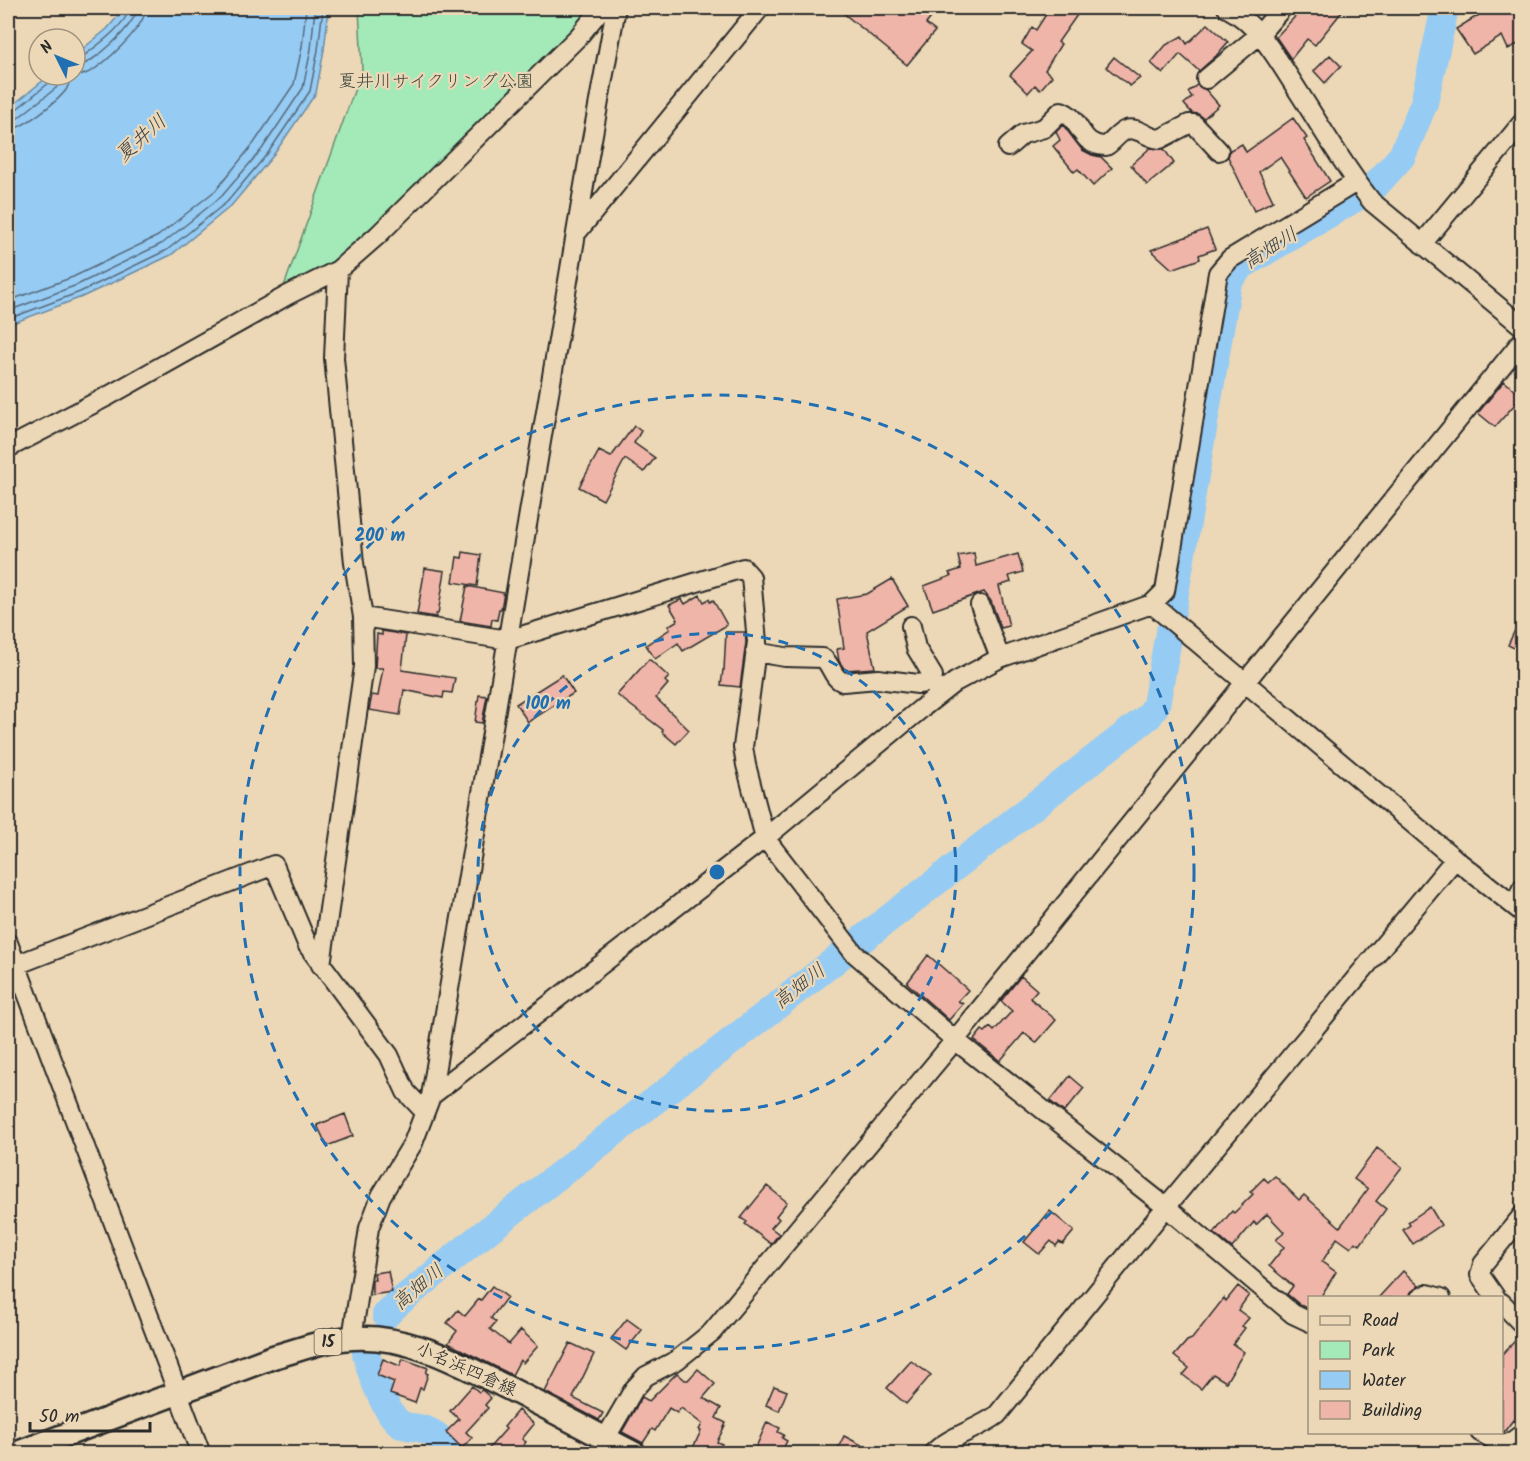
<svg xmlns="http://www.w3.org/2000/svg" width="1530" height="1461" font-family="Kalam,'Klee One',sans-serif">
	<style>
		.green { fill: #a3eab8; stroke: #678a72; stroke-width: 1.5 }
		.water { fill: #96cbf4; stroke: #6b8ba4; stroke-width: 1.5 }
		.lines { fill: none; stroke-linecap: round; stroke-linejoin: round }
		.shore { stroke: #566b7b; stroke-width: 1.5 }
		.river { stroke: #96cbf4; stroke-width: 28 }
		.building { fill: #efb5a9; stroke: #2b2b2b; stroke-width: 1.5 }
		.minor-casing { stroke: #2b2b2b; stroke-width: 22 }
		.major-casing { stroke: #2b2b2b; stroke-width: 27 }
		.minor { stroke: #ecd8b6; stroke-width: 18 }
		.major { stroke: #ecd8b6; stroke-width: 22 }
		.ring { fill: none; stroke: #1f6fb2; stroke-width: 3; stroke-dasharray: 10 8 }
		.labels { text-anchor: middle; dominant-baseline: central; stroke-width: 4.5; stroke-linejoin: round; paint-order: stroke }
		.shield { fill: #ecd8b6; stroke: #655f55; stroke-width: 1.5 }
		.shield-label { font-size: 16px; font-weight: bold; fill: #2b2b2b }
		.park-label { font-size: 18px; fill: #3d4840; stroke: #ecd8b6 }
		.street-label { font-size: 18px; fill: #2b2b2b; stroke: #ecd8b6 }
		.water-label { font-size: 20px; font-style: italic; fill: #3b4349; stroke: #ecd8b6 }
		.centre { fill: #1f6fb2; stroke: #ecd8b6; stroke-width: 3 }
		.ring-label { font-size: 18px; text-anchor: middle; font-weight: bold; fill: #1f6fb2; stroke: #ecd8b6; stroke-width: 4.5; stroke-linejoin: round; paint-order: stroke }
	</style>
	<rect width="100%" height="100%" fill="#ecd8b6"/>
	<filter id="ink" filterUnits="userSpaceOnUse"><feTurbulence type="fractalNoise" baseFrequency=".0167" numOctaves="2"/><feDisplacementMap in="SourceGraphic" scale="12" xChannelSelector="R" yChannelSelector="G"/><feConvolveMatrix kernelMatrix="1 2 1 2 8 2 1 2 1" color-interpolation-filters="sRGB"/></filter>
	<g filter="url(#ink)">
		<path class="green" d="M359 8H615L611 16 378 242 278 303 362 69Z"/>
		<path class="water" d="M125 8H329L324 50 316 93 272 157 231 206 171 255 82 297 8 325V109L50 75H75V55L107 29Z"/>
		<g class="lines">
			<path class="shore" d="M75 59 81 58C95 47 127 25 129 8
				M75 67C92 66 136 25 137 8
				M8 113 13 112 50 82 53 75
				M8 121 18 118 56 88 60 82 61 75
				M8 130C21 130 58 101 66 90 69 86 69 81 71 76 75 76 81 76 85 74 103 67 145 27 146 8
				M8 301 73 277 158 236 216 190 254 143 294 84 302 47 306 8
				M8 311 77 285 163 243 222 196 262 149 303 88 311 49 315 8
				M8 319 80 292 167 250 227 202 268 153 310 91 318 50 323 8"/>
			<path class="river" d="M1172 611 1228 282 1241 266 1374 187 1402 156 1424 103 1445 8
				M386 1315 397 1304 486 1232 1149 716 1156 705 1169 633
				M366 1353C370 1371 385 1414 401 1424 406 1427 413 1427 419 1428 438 1433 440 1438 451 1454"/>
		</g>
		<path class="building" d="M837 8H939L926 24 935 31 907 65Z
			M1050 8H1082L1058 42 1061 44 1045 70 1052 76 1040 90 1035 85 1028 93 1010 75 1032 51 1022 44 1032 27 1036 30Z
			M1303 8H1345L1315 45 1307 39 1291 59 1276 37Z
			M1479 8H1522V42L1508 49 1502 36 1473 54 1456 29 1482 13Z
			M1208 24 1228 42 1216 56 1199 71 1180 54 1163 74 1151 63 1166 45 1182 36 1187 44Z
			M1330 55 1341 66 1325 83 1314 71Z
			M1114 57 1140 78 1130 86 1106 67Z
			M1197 85 1206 90 1219 105 1204 118 1198 114 1192 113 1184 104 1192 97 1188 92Z
			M1293 118 1307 138 1304 140 1330 181 1306 197 1280 157 1259 172 1273 201 1254 211 1228 157 1230 150 1242 144 1246 152Z
			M1063 125 1082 150 1092 155 1101 157 1112 168 1093 186 1078 169 1074 172 1053 146 1060 140 1056 132Z
			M1150 148 1164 149 1174 163 1147 185 1131 165Z
			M1207 229 1215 249 1199 255 1200 259 1172 269 1151 250Z
			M1504 381 1522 396 1495 427 1478 413Z
			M634 426 641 431 634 443 655 458 644 472 625 459 603 500 579 487 599 451 611 457Z
			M463 552 481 555 477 586 453 582 457 557 462 558Z
			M974 553 976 566 1018 554 1023 572 1009 576 1011 582 999 586 1009 626 1001 628 991 601 984 592 933 610 924 586 951 576 949 573 961 569 958 556Z
			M425 568 445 571 438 614H436V617L417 614Z
			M892 579 908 606 867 631 875 668 845 670 839 661 837 649 844 648 837 599 867 594Z
			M467 586 504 593 501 609H499L497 620 492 619 491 626 460 621Z
			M700 595 704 602 709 599 710 602 713 600 727 625 683 651 678 643 655 659 646 645 670 629 668 626 678 620 669 605 682 599 685 604Z
			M1522 615V652L1508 645Z
			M382 631 406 635 402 670 455 678 452 693 444 692 443 698 404 690 400 715 369 710 372 695 378 696 383 668H375L377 634 382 635Z
			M726 632H745L746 642 740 687 721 685 723 670H724Z
			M649 659 669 677 665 681 668 684 656 698 689 730 676 744 662 732 663 730 617 695Z
			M562 675 574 693 528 722 516 704Z
			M479 695 487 696 482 723 475 722Z
			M928 955 968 990 958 1001 963 1004 949 1020 907 983Z
			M1021 976 1037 990 1030 998 1056 1020 1036 1043 1024 1033 1000 1061 974 1040 982 1030 985 1032 990 1027 994 1031 1012 1011 1001 1001Z
			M1070 1076 1084 1088 1064 1112 1050 1101Z
			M345 1114 353 1136 327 1146 317 1125Z
			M1377 1148 1402 1167 1376 1201 1386 1209 1360 1245 1355 1242 1351 1248 1337 1238 1322 1262 1336 1272 1320 1298H1310V1309L1299 1304 1287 1294 1293 1286 1269 1266 1284 1247 1276 1240 1284 1232 1267 1214 1256 1225 1254 1222 1232 1248 1214 1233 1232 1211 1234 1213 1253 1194 1250 1192 1264 1178 1268 1182 1275 1176 1299 1200 1304 1195 1340 1227 1368 1189 1354 1179Z
			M767 1186 787 1202 776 1216 779 1219 771 1228 779 1234 771 1244 745 1224 747 1222 741 1218Z
			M1430 1207 1441 1225 1413 1244 1403 1230 1410 1225 1408 1222Z
			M1050 1211 1074 1231 1063 1244 1059 1242 1056 1246 1051 1241 1039 1254 1024 1242Z
			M388 1271 392 1292 372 1295V1280H375L374 1273Z
			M1403 1271 1419 1286 1411 1292 1409 1298H1378Z
			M492 1286 507 1297 491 1318 496 1322 490 1329 509 1344 521 1330 538 1346 523 1363 520 1360 512 1375 448 1343 457 1331 447 1323 458 1310 465 1316 479 1299 481 1300Z
			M1238 1286 1249 1295 1238 1310 1249 1318 1242 1326 1245 1328 1233 1344 1244 1352 1226 1382 1213 1374 1201 1389 1183 1375 1189 1368 1174 1356 1187 1341 1192 1339 1224 1298 1226 1301Z
			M627 1319 642 1330 626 1350 611 1339Z
			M1521 1335 1522 1423 1517 1424 1513 1420 1504 1432 1502 1431V1354Z
			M570 1343 594 1354 573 1398 603 1413 599 1420 545 1392Z
			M383 1359 400 1366 403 1359 428 1368 426 1373 428 1374 423 1389 420 1388 415 1403 390 1394 394 1382 377 1375Z
			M911 1361 931 1375 906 1404 887 1388Z
			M698 1369 715 1384 703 1398 721 1408 716 1418 726 1423 717 1442 722 1444 717 1454H690L701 1431 699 1430 702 1424 681 1408 677 1413 669 1408 655 1431 652 1429 643 1443 622 1432 642 1397 649 1401 677 1373 685 1380H688Z
			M472 1386 479 1392 482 1390 491 1398 485 1405 488 1408 466 1432 472 1438 462 1448 446 1432 459 1419 450 1411Z
			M774 1386 787 1391 779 1411 766 1405Z
			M518 1410 534 1424 522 1439 526 1442 517 1454H484L506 1429 504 1427Z
			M767 1422 780 1428 778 1432 784 1435 782 1438 787 1441 780 1454H753Z
			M844 1436 879 1454H835Z"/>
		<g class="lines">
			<defs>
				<path id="minor" d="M1227 8C1259 24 1279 62 1298 91 1322 128 1344 167 1372 202L1522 326
					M1206 79 1259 35 1282 8
					M1008 147 1023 134 1044 128 1061 111C1082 118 1078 146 1106 146 1113 142 1118 133 1126 130 1138 126 1148 139 1160 139L1189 124H1194L1219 151
					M1356 182 1230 259 1218 273 1165 591 1152 604 1455 859 1522 912
					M578 231 760 8
					M1422 244 1522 123
					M8 448 110 395 288 295 338 270 378 235 579 36 602 8
					M980 605 1000 658
					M363 617 508 640 743 568 751 577 757 642 743 747 746 765 765 838 854 953 955 1040 1166 1207 1293 1314 1310 1322
					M911 626 916 648 933 676 932 682
					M755 652 785 657 823 658C832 665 832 678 843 682L878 679 918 684 932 682 941 692
					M1515 906 1522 888
					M8 943 201 1454
					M321 965 364 666 363 617 354 563 334 358 338 270
					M8 968 274 865 308 946 389 1055 406 1092 424 1111
					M431 1096 765 838 922 708 955 682 1000 658 1152 604
					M1420 1298 1427 1294 1441 1298
					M1496 1298 1480 1275 1483 1264 1522 1216
					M1502 1303 1522 1324
					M352 1338 369 1228 381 1196 413 1143 431 1096 589 156 616 8
					M1480 1432 1506 1446 1522 1434
					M605 1439 634 1389 646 1376 677 1360 712 1332 955 1040 1522 341
					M932 1454C949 1436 977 1430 997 1415L1166 1207 1455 859"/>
				<path id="major" d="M15 1454 273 1357C299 1350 326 1339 353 1338 405 1335 451 1359 496 1382 543 1405 588 1430 635 1454"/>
			</defs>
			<use href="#minor" class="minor-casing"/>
			<use href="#major" class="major-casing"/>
			<use href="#minor" class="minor"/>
			<use href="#major" class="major"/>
		</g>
	</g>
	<g class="ring">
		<circle cx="717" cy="872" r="239"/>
		<circle cx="717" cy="872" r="477"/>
	</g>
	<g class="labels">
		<rect class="shield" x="314.5" y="1329" width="27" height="26" rx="4.5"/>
		<g class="shield-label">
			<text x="328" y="1342">15</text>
		</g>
		<g class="park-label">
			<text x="436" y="82">夏井川サイクリング公園</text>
		</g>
		<g class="street-label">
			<text transform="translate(466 1370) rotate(24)">小名浜四倉線</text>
		</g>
		<g class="water-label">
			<text transform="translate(142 139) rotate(-42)">夏井川</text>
			<text transform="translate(1271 249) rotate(-32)">高畑川</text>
			<text transform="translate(800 987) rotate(-38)">高畑川</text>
			<text transform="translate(419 1288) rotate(-40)">高畑川</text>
		</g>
	</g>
	<circle cx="717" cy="872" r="9" class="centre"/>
	<g class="ring-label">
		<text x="380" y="541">200 m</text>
		<text x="548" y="709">100 m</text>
	</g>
	<rect width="1530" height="1461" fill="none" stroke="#ecd8b6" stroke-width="30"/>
	<rect x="15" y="15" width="1500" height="1431" fill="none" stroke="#2b2b2b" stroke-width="2" filter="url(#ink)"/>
	<rect x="1308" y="1296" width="195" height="138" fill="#ecd8b6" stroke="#9f937e" stroke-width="1.5"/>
	<rect x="1320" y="1316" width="30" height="9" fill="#ecd8b6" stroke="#9f937e" stroke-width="1.5"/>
	<text x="1362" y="1326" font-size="18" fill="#2b2b2b">Road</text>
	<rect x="1320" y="1341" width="30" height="18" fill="#a3eab8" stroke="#9f937e" stroke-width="1.5"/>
	<text x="1362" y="1356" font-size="18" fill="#2b2b2b">Park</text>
	<rect x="1320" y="1371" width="30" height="18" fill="#96cbf4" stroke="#9f937e" stroke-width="1.5"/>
	<text x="1362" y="1386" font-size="18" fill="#2b2b2b">Water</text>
	<rect x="1320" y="1401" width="30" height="18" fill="#efb5a9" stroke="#9f937e" stroke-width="1.5"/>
	<text x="1362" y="1416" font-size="18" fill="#2b2b2b">Building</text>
	<g transform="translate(57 57) rotate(313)"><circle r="28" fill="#ecd8b6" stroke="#9f937e" stroke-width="1.5"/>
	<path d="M0-4.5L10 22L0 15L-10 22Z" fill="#1f6fb2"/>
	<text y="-9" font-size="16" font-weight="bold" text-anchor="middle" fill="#2b2b2b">N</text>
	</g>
	<path d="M30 1422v9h120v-9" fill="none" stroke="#2b2b2b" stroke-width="3"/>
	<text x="39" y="1422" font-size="18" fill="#2b2b2b" stroke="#ecd8b6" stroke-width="4.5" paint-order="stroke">50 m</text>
</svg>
